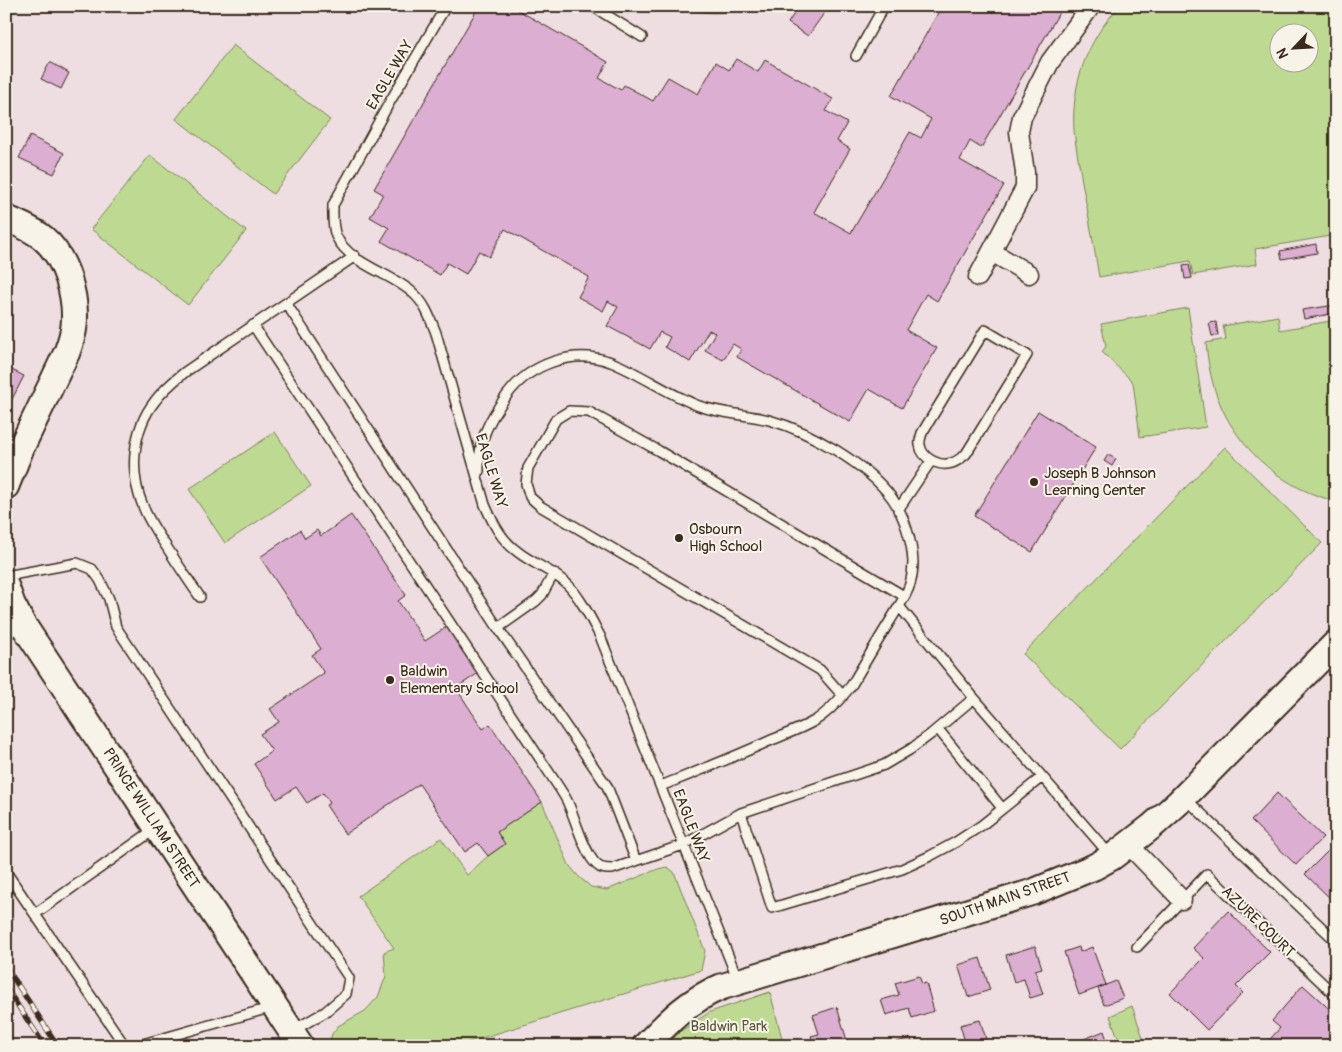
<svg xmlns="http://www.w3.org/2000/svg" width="1342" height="1052" font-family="Pangolin,sans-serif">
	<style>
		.green { fill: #beda92; stroke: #7c8258; fill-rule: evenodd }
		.building { fill: #dcaed1; stroke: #3b2a1e }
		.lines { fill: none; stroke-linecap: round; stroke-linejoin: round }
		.lane-casing { stroke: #3b2a1e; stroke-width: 12 }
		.street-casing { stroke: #3b2a1e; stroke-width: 21 }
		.secondary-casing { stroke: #3b2a1e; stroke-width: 29 }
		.lane { stroke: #f7f3e8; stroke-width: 9 }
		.street { stroke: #f7f3e8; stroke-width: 18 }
		.secondary { stroke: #f7f3e8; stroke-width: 25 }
		.rail-casing { stroke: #3b2a1e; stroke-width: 5.5 }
		.rail { stroke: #f7f3e8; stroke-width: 4; stroke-dasharray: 11; stroke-linecap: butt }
		.poi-dot { fill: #3b2a1e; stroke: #f7f3e8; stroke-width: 2 }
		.labels { text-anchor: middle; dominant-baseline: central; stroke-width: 4; stroke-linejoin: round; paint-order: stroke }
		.street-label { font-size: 15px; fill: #3b2a1e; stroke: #f7f3e8 }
		.poi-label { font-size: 15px; fill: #3b2a1e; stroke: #f7f3e8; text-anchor: start }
		.park-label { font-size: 15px; fill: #5c563b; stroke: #f7f3e8 }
	</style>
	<rect width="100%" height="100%" fill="#efdee1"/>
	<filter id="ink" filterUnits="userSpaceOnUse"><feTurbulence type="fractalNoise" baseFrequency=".02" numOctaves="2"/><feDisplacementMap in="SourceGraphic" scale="10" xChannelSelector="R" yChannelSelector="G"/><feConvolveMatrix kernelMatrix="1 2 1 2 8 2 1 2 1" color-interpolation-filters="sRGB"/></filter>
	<g filter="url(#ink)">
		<path class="green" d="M679 6H751C727 15 703 15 679 6Z
			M1120 6H1336V235L1255 249 1257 264 1193 275 1190 261 1099 277C1094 247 1089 217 1083 187 1080 168 1076 150 1074 131 1071 85 1087 39 1120 6ZM1280 32H1310V62H1280Z
			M233 45 330 120 273 194 176 119Z
			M150 155 246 231 188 305 91 229Z
			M1188 308 1206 427 1140 437 1133 382 1102 352 1106 346 1101 324Z
			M1278 316 1280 330 1336 320V501C1287 491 1241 452 1221 406 1212 386 1208 365 1206 343L1226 339 1223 326Z
			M275 432 311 486 225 543 189 489Z
			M1225 447 1322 543 1120 749 1023 654Z
			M542 802 569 865 579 877 591 887 607 890 658 869 667 867 674 872 705 951 701 970 456 1046H328L332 1034 338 1026 365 1011 378 997 386 976 384 952 394 948 358 896 441 838 467 875 488 856 505 844 497 832Z
			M770 992 784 1046H666L682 1030 710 1012Z
			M1132 1006 1146 1046H1121L1110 1016Z"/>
		<path class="building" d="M479 6H511L608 62 599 78 621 90 624 85 653 101 668 77 698 94 716 62 729 70 736 59 758 72 765 60 833 99 826 111 847 123 837 141 850 149 814 212 851 233 910 132 921 138 931 119 891 96 942 6H1063L981 148 970 141 960 160 1004 185 937 301 926 294 906 330 937 348 902 408 869 389 850 422 737 357 741 349 733 344 723 360 705 350 715 333 709 330 690 362 665 347 670 337 660 332 650 349 607 326 618 307 608 301 603 311 578 297 589 277 505 229 489 257 479 251 466 274 447 263 440 275 381 241 389 228 370 217 383 194 374 189Z
			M799 6H823L827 9 808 36 788 23Z
			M50 62 69 73 61 89 41 79Z
			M30 136 64 153 54 174 19 158Z
			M1316 244 1317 253 1282 259 1280 251Z
			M1189 265 1192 278 1185 279 1183 266Z
			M1336 305V313L1304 319 1302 310Z
			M1216 322 1218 335 1212 336 1209 323Z
			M6 367 24 376 7 409 8 410 6 415Z
			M1038 411 1096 447 1032 552 974 516Z
			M1108 455 1116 459 1112 466 1104 461Z
			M351 515 406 595 398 601 425 641 448 626 480 672 456 688 483 729 490 724 542 802 497 832 505 844 488 856 478 843 465 852 419 784 345 834 326 805 330 803 323 793 307 803 296 787 277 799 254 764 272 751 260 734 279 722 270 709 324 673 312 655 321 649 260 557 300 530 305 538 317 530 321 536Z
			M1277 793 1323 837 1296 865 1251 821Z
			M1331 848 1336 853V904L1305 874Z
			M1228 911 1270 952 1236 986 1243 993 1207 1030 1170 993 1204 958 1193 948Z
			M1035 946 1042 968 1035 970 1043 994 1030 998 1024 979 1014 982 1006 955Z
			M1079 947 1080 952 1092 947 1106 985 1079 995 1064 952Z
			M980 958 990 990 968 997 958 965Z
			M919 976 922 984 926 983 934 1011 912 1018 909 1008 886 1015 881 1000 899 995 895 983Z
			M1116 981 1123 998 1104 1005 1098 988Z
			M1303 985 1336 1015V1046H1264L1280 1028 1272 1021Z
			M837 1007 848 1044 843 1046H814L811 1036 819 1034 813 1015Z
			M980 1020 986 1039 966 1045 960 1025Z
			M1104 1031 1109 1046H1086L1084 1039Z
			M911 1038 913 1046H894L893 1043Z"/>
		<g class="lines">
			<defs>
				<path id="lane" d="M446 6 388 105 333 205C333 215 332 226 336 236 349 264 391 273 413 293 425 303 430 318 436 333L485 505C493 523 501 540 518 552 533 564 552 570 567 584 581 598 591 619 600 636L738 980
					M592 6 642 37
					M856 56 884 6
					M286 303 498 628
					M253 325 560 789C563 794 566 798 568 803 575 818 585 855 597 865 601 869 606 869 612 869L683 845 741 813 884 765 911 749 931 734 974 698
					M985 330 1027 355 966 454C961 458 958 461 952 463 940 467 922 459 920 445 919 441 921 437 922 433Z
					M479 471C478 440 489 420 507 395 530 364 573 348 611 362 641 374 668 394 699 406 722 414 746 414 769 420 809 431 867 464 892 498 904 515 912 541 913 562 913 569 912 577 910 584 906 597 897 609 890 621 877 642 864 664 851 686 841 698 830 711 816 720 801 729 783 735 767 742 732 758 696 772 661 786
					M898 510 931 461
					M554 573 542 595 536 601 498 628 607 786 636 861
					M6 576 77 563 92 569 100 580 109 599 116 627 349 978 346 994 325 1012 292 1031
					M200 597C188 580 177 563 166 546 158 534 148 520 143 506 129 473 132 430 155 401 163 390 175 380 185 372L355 256
					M899 606 974 698 1110 855
					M6 635 20 625
					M843 696 820 670 540 506 530 497 526 484 528 468 556 419 569 411 589 412 659 451 904 596
					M938 729 1002 808
					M1185 798 1336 941
					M741 813 772 908 902 869 930 856 956 842 982 825 1042 777
					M6 872 125 1046
					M35 914 155 829
					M1137 947 1207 874 1336 996
					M136 1046 273 1007"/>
				<path id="street" d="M992 252 1029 274
					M978 277 1025 188V172L1019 132 1022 117 1050 62 1091 6
					M1129 845 1182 900"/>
				<path id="secondary" d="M6 218C18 224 33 229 43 238 66 257 77 297 74 326 73 335 70 344 67 352L21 448 6 486
					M6 587 12 604 22 623 301 1046
					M645 1046C669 1021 689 1000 721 987L1033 892 1094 867 1112 857 1151 827 1179 802 1336 643"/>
			</defs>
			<use href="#lane" class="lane-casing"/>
			<use href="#street" class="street-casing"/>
			<use href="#secondary" class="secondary-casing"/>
			<use href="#lane" class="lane"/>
			<use href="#street" class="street"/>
			<use href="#secondary" class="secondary"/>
			<defs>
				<path id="rail" d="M6 967 58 1046
					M6 988 45 1046"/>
			</defs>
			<use href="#rail" class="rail-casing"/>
			<use href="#rail" class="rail"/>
		</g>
	</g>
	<g class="poi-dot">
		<circle cx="1034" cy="482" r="5"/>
		<circle cx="679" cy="538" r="5"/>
		<circle cx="390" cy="680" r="5"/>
	</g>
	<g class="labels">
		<g class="street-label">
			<text transform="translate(390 75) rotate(-60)">EAGLE WAY</text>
			<text transform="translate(491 471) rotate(73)">EAGLE WAY</text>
			<text transform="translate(151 818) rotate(57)">PRINCE WILLIAM STREET</text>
			<text transform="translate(691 826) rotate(69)">EAGLE WAY</text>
			<text transform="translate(1005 899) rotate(-19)">SOUTH MAIN STREET</text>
			<text transform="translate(1258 922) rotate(44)">AZURE COURT</text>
		</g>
		<g class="poi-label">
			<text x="1044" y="473">Joseph B Johnson<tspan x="1044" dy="17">Learning Center</tspan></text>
			<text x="689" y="529">Osbourn<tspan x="689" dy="17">High School</tspan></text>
			<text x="400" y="671">Baldwin<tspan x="400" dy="17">Elementary School</tspan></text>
		</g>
		<g class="park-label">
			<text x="729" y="1026">Baldwin Park</text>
		</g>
	</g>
	<rect width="1342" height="1052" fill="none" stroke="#f7f3e8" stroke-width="25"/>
	<rect x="12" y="12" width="1317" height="1027" fill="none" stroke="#3b2a1e" stroke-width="2" filter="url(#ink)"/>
	<g transform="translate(1294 48) rotate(245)"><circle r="24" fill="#f7f3e8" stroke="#aca397"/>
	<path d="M0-4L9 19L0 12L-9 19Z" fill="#3b2a1e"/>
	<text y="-8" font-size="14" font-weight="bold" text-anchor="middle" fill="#3b2a1e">N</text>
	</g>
</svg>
